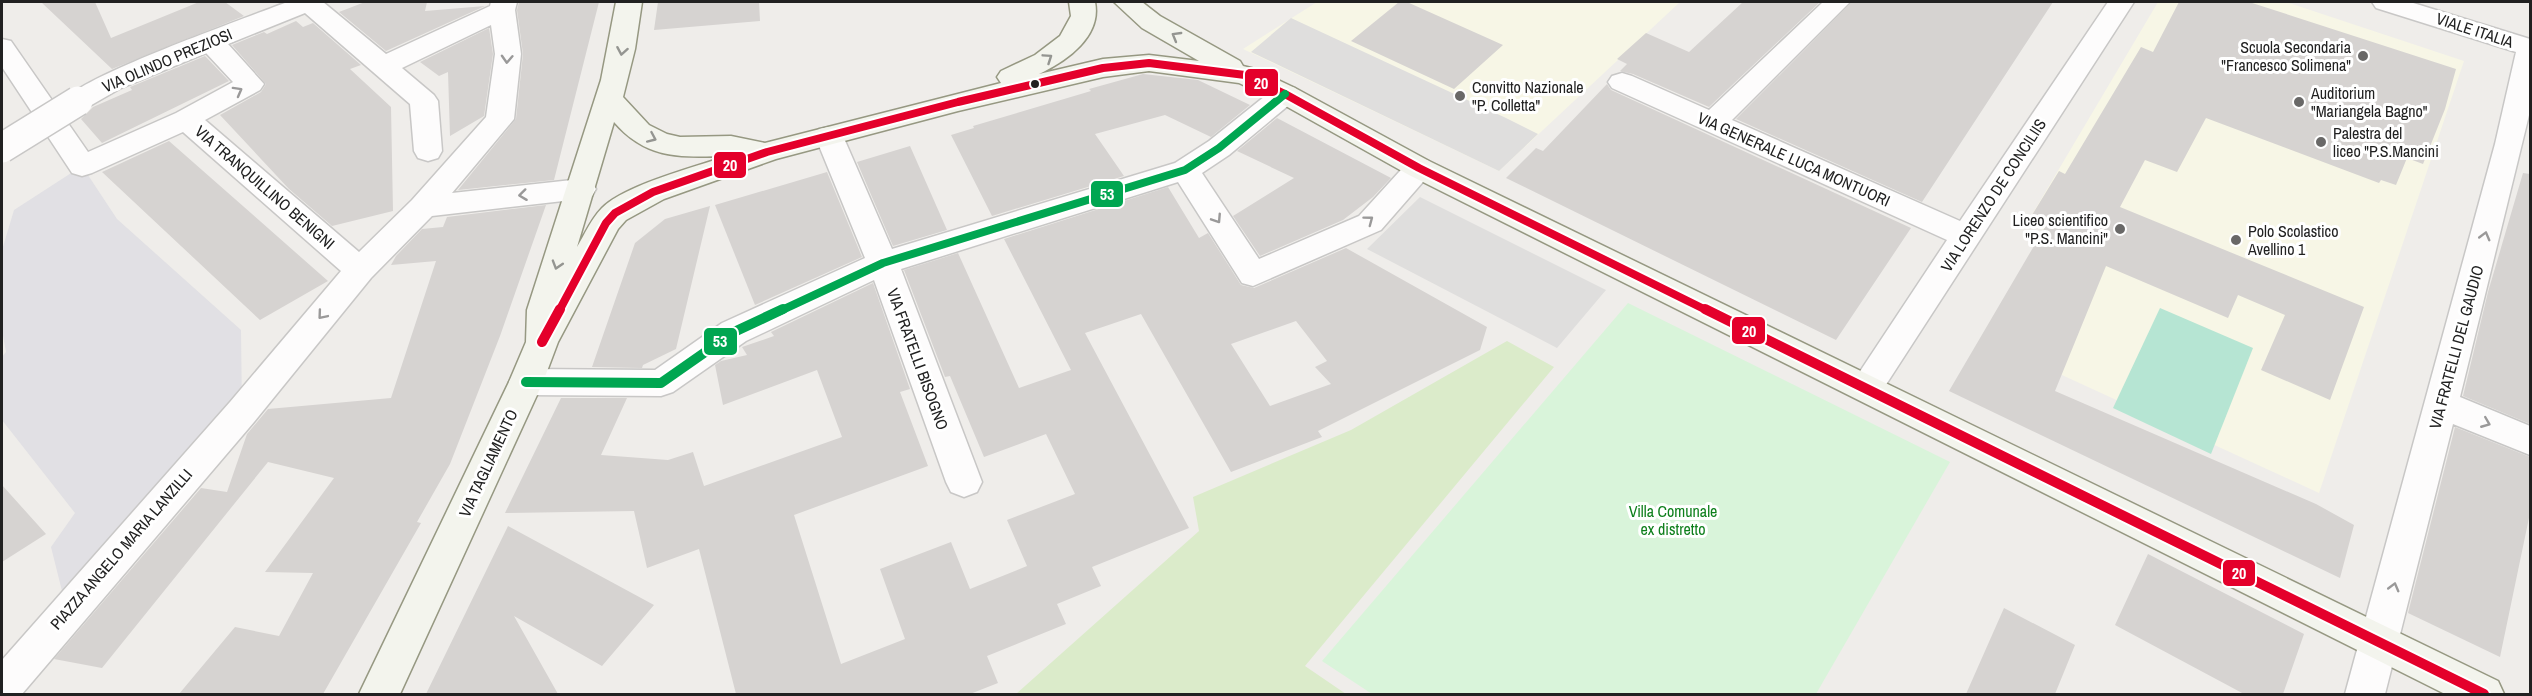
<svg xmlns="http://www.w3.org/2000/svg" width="2532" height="696" font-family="'Archivo Narrow',sans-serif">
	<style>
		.education { fill: #f7f6e6 }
		.grass { fill: #dbebca }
		.park { fill: #d9f4da }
		.pitch { fill: #b6e5d3 }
		.parking { fill: #dfdedd }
		.plaza { fill: #e1e0e4 }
		.building { fill: #d6d3d1; fill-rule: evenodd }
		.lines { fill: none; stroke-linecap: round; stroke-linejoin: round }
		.street-casing { stroke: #c8c7c6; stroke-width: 3 }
		.secondary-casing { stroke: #969882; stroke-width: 3 }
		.street { fill: #fdfcfc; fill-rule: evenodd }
		.secondary { fill: #f3f4ed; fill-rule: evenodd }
		.street-bridge-casing { stroke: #c8c7c6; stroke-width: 32; stroke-linecap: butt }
		.street-bridge { stroke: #fdfcfc; stroke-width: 29 }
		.bus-1-far1-casing { stroke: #fff; stroke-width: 12 }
		.bus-1-casing { stroke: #fff; stroke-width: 14 }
		.bus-2-far1-casing { stroke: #fff; stroke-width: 12 }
		.bus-2-casing { stroke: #fff; stroke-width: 14 }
		.bus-1-far1 { stroke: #e4002b; stroke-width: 8 }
		.bus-1 { stroke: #e4002b; stroke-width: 10 }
		.bus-2-far1 { stroke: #00a651; stroke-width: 8 }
		.bus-2 { stroke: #00a651; stroke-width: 10 }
		.oneway { stroke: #949591 }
		.oneway2 { stroke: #9a9999 }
		.poi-dot { fill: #696867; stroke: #fff; stroke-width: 2 }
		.bus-dot { fill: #212121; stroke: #fff; stroke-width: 2 }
		.labels { text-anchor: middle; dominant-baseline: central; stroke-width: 6; stroke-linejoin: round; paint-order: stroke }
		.street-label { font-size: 16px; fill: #212121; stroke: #fff }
		.poi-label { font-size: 16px; fill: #212121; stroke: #fff; text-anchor: start }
		.park-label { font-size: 16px; fill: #0e7f1c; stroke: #fff }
		.line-badge { stroke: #fff; stroke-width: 2 }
		.badge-label { font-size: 16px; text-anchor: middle; font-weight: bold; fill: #fff }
	</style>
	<rect width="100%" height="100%" fill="#efedea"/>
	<path class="education" d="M1317 2H1680L1499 171 1243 49Z
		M2158 2H2286L2464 61 2319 493 2051 370 2110 258 2027 223Z"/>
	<path class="grass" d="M1507 341 1554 367 1305 666 1346 694H1016L1199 531 1193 497 1351 430Z"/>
	<path class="park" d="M1628 303 1950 462 1816 694H1372L1322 661Z"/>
	<path class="pitch" d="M2160 308 2253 348 2211 454 2113 408Z"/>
	<path class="parking" d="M1291 18 1506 118 1538 134 1499 171 1251 52Z
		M1420 197 1606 290 1557 348 1367 249Z"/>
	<path class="plaza" d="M82 166 117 219 241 330 242 412 67 611 51 547 75 513 2 420V357L6 352 2 330V250L14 210Z"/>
	<path class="building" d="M41 2H95L111 38 199 2H225L244 16 112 69Z
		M365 2H427L425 11 485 6 386 51 339 12Z
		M519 2H599L554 180 458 190 516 119 523 54 517 10Z
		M658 2H759L760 21 654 30Z
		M1399 2H1407L1503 45 1454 89 1351 41Z
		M1743 2H1820L1709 107 1633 74 1620 71 1627 64 1617 59 1646 33 1689 52Z
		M1852 2H2053L1922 202 1736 119Z
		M2179 2H2249L2456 69 2445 109 2423 164 2407 158 2396 185 2381 180 2379 183 2206 118 2177 172 2145 160 2120 207 2364 307 2330 400 2261 370 2285 315 2238 295 2228 318 2106 266 2055 391 2316 504 2354 525 2340 578 1949 391 2048 222 2032 215 2059 171 2065 174 2141 47 2153 52Z
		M296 21 303 27 313 23 361 65 350 69 391 107 393 211 332 226 289 189 220 115 261 92 266 84 232 45 264 32 267 34Z
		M489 28 493 54 484 116 450 136 448 72 439 76 420 62Z
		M205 56 229 81 102 143 81 119 93 107 132 90 130 87Z
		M1143 74 1198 80 1250 105 1211 137 1165 115 1095 134 1124 176 992 216 951 135 974 128 973 126 1091 91 1089 89Z
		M1607 84 1611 90 1911 228 1836 340 1506 178 1536 148 1543 151Z
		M1277 118 1391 178 1373 197 1343 220 1260 256 1233 216 1294 178 1237 151Z
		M169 141 328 281 260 320 102 172Z
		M910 146 947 230 893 246 857 162Z
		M827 172 862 257 755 305 715 205Z
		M2523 173 2530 174V424L2463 396 2488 292Z
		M1168 187 1199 238 1208 233 1241 285 1254 288 1346 248 1487 327 1480 350 1318 431 1322 437 1231 472 1141 314 1085 333 1189 528 1092 567 1101 586 1057 604 1066 624 987 656 998 683 970 694H736L699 549 647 568 634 511 505 513 561 398H627L601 455 668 460 693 452 704 486 842 437 817 370 723 405 715 365 721 361 747 355 742 347 774 336 771 332 873 283 910 389 900 392 928 466 794 515 841 664 905 639 880 569 951 542 970 589 1027 566 1007 520 1075 494 1046 434 984 457 950 376 945 377 904 270 958 253 1019 388 1071 370 1004 239ZM1296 321 1327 361 1315 367 1331 384 1270 406 1231 344Z
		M546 205 500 336 450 464 417 522 421 523 323 694H179L235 627 279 636 313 573 265 572 334 478 268 462 102 668 54 659 201 488 227 492 247 434 268 409 391 398 436 261 391 265 396 256 422 229 443 227 447 217Z
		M710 206 676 349 643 365 642 368 592 367 635 243 665 219Z
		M2455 427 2530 457V513L2500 657 2408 613Z
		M2 485 46 534 2 562Z
		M508 526 654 605 602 666 514 616 558 694H426Z
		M2148 554 2304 634 2283 694H2244L2115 625Z
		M2004 608 2075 645 2055 694H1966Z"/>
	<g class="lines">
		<defs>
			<path id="street" d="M287 2H323L386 54 490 6 491 2H517L515 10 521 54 514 119 452 193 581 179 592 182 596 189 592 196 581 199 432 216 371 278 254 422 22 694H2V660L230 402 341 271 183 132 92 173 82 176 72 173 2 67V39L11 41 88 152 176 113 233 82 206 53 121 88 88 107 78 110 68 107 64 101C80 76 250 17 287 2ZM305 13 410 104 414 151 418 158 428 161 438 158 442 151 438 101 434 95 402 68 491 25 495 54 486 117 412 200 359 252 205 120 260 90 264 84 228 44Z
				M1823 2H1850L1732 120 1960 221 2108 2H2134L1878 397 1866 401 1854 397 1849 388 1947 240 1612 88 1608 82 1612 76 1622 73 1632 76 1709 110Z
				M2372 2H2410L2530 39V111L2460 397 2530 426V455L2453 424 2385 694H2345L2495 144 2516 52 2376 8Z
				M1285 85 1295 88 1299 94 1295 100 1229 155 1202 173 1259 259 1359 216 1409 161 1419 158 1429 161 1434 168 1429 175 1381 230 1253 286 1242 283 1178 182 901 269 982 482 977 492 964 497 951 492 946 482 874 280 746 341 673 392 661 396 526 395 514 391 509 382 514 373 526 369 655 370 722 323 865 258 815 136 819 129 829 127 839 129 843 136 892 249 1175 163 1209 141 1275 88Z"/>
			<path id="secondary" d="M616 2H642L635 49 623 97 649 125 667 134 680 137 731 136 765 143 1001 83 997 77 1001 71 1035 55 1060 36 1071 16 1069 2H1095C1102 36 1067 61 1039 74L1103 59 1149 55 1199 61 1142 28 1114 2H1142L1160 16 1240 61 1243 66 1255 69 1295 88 1429 161 2498 681 2504 694H2445L1409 175 1275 100 1239 83 1149 71 1103 77 958 111 776 159 664 199 626 220 618 229 558 342 543 382 400 694H359L509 382 526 342 527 310 601 80ZM614 122C647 160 680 157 727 156 695 167 625 185 602 208 591 219 585 234 577 247Z"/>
		</defs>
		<use href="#street" class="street-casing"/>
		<use href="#secondary" class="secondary-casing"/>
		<use href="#street" class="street"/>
		<use href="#secondary" class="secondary"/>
		<defs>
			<path id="street-bridge" d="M2 148 78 101"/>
		</defs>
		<use href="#street-bridge" class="street-bridge-casing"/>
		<use href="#street-bridge" class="street-bridge"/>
		<defs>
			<path id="bus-1-far1" d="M559 311 606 223 615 213 653 192 767 152 958 102 1103 68 1149 63 1245 75 1285 94 1419 168 1708 311"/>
			<path id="bus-1" d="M1705 309 2484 694
				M542 342 560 309"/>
			<path id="bus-2-far1" d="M780 311 883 263 1185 170 1219 148 1285 94"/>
			<path id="bus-2" d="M526 382 661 383 734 332 783 309"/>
		</defs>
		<use href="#bus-1-far1" class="bus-1-far1-casing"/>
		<use href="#bus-1" class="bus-1-casing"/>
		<use href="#bus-2-far1" class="bus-2-far1-casing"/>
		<use href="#bus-2" class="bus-2-casing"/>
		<use href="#bus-1-far1" class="bus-1-far1"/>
		<use href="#bus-1" class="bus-1"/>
		<use href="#bus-2-far1" class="bus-2-far1"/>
		<use href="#bus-2" class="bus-2"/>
	</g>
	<defs><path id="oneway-chevron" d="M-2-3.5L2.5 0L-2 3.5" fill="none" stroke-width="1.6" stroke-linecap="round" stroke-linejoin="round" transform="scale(1.5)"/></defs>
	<g class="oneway">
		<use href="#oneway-chevron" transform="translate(1176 36) rotate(-150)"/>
		<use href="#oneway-chevron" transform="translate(622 51) rotate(100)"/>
		<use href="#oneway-chevron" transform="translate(1048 58) rotate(-34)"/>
		<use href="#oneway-chevron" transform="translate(652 138) rotate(24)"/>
		<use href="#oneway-chevron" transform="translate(557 265) rotate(107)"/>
	</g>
	<g class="oneway2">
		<use href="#oneway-chevron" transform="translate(507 59) rotate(93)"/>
		<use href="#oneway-chevron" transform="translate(238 91) rotate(-29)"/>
		<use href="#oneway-chevron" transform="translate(523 195) rotate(173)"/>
		<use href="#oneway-chevron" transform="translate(1217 219) rotate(57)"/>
		<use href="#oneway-chevron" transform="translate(1369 220) rotate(-37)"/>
		<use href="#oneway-chevron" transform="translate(2485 236) rotate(-75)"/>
		<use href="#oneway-chevron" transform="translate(322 315) rotate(130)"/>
		<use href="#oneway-chevron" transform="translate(2486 423) rotate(22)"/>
		<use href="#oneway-chevron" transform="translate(2394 587) rotate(-75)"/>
	</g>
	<g class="poi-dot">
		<circle cx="2363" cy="56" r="6"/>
		<circle cx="1460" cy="96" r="6"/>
		<circle cx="2299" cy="102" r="6"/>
		<circle cx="2321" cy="142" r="6"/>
		<circle cx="2120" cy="229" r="6"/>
		<circle cx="2236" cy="240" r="6"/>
	</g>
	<circle class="bus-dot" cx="1035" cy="84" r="5"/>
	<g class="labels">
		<g class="street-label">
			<text transform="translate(2475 30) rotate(18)">VIALE ITALIA</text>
			<text transform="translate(167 60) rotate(-23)">VIA OLINDO PREZIOSI</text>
			<text transform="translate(1794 159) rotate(24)">VIA GENERALE LUCA MONTUORI</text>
			<text transform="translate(265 187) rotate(41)">VIA TRANQUILLINO BENIGNI</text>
			<text transform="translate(1993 195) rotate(-57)">VIA LORENZO DE CONCILIIS</text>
			<text transform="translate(2456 347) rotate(-75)">VIA FRATELLI DEL GAUDIO</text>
			<text transform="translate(918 359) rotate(70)">VIA FRATELLI BISOGNO</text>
			<text transform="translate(488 463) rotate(-65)">VIA TAGLIAMENTO</text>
			<text transform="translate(121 549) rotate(-49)">PIAZZA ANGELO MARIA LANZILLI</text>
		</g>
		<g class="poi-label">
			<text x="2351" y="47" text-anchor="end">Scuola Secondaria<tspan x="2351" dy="18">"Francesco Solimena"</tspan></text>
			<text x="1472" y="87">Convitto Nazionale<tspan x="1472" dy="18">"P. Colletta"</tspan></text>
			<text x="2311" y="93">Auditorium<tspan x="2311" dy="18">"Mariangela Bagno"</tspan></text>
			<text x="2333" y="133">Palestra del<tspan x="2333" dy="18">liceo "P.S.Mancini</tspan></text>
			<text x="2108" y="220" text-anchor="end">Liceo scientifico<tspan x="2108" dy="18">"P.S. Mancini"</tspan></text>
			<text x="2248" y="231">Polo Scolastico<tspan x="2248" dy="18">Avellino 1</tspan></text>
		</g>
		<g class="park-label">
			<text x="1673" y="511">Villa Comunale<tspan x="1673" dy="18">ex distretto</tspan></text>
		</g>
	</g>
	<g class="line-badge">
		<rect x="1244" y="68" width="35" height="29" rx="6" fill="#e4002b"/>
		<rect x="713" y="151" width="34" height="28" rx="6" fill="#e4002b"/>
		<rect x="1090" y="180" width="34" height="28" rx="6" fill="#00a651"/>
		<rect x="1731" y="316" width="35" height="29" rx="6" fill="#e4002b"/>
		<rect x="703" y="327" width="35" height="29" rx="6" fill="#00a651"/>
		<rect x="2222" y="559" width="34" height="28" rx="6" fill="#e4002b"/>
	</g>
	<g class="badge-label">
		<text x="1261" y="89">20</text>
		<text x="730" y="171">20</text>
		<text x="1107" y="200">53</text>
		<text x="1749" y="337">20</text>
		<text x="720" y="347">53</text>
		<text x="2239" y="579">20</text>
	</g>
	<rect width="2532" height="696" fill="none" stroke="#212121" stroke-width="6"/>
</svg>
